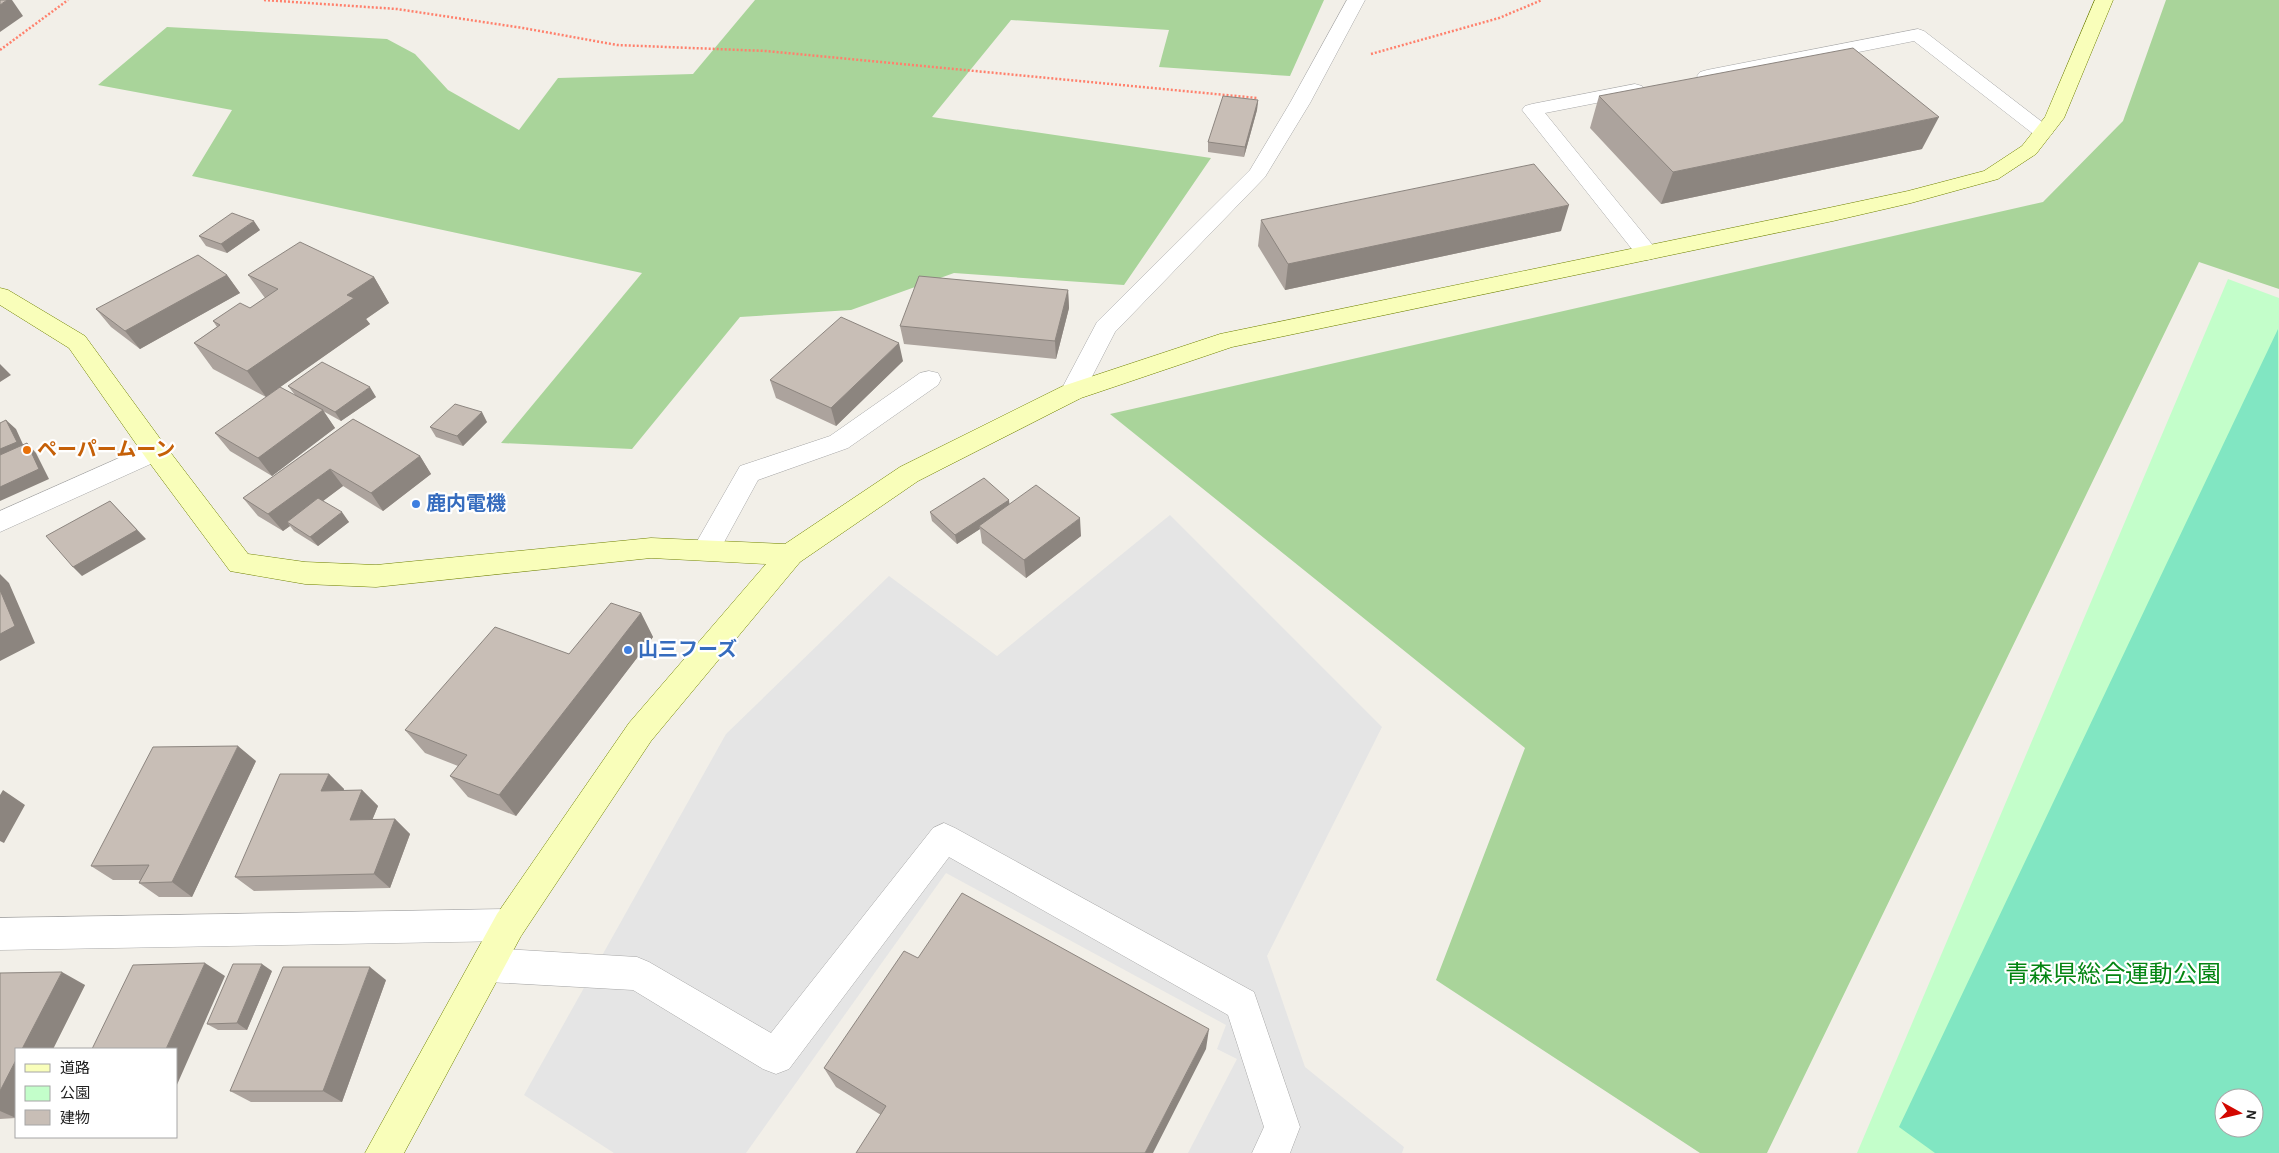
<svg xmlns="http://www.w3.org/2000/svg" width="2279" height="1153" font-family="'Alegreya Sans','Noto Sans JP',sans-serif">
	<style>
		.forest { fill: #a9d49a }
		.park { fill: #c3feca; fill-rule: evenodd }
		.pitch { fill: #81e6c2; fill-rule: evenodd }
		.parking { fill: #e5e5e5 }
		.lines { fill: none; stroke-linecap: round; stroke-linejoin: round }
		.lane-casing { stroke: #a8a8a8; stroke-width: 1 }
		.street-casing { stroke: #a8a8a8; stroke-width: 1 }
		.secondary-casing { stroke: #6f8100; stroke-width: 1 }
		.path { stroke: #ff806c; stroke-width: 2.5; stroke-dasharray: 2 2; stroke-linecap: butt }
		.lane { fill: #fff; fill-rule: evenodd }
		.street { fill: #fff; fill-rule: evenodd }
		.secondary { fill: #f9feba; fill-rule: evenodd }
		.wall { fill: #aca39d }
		.shaded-wall { fill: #8c857f }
		.building { fill: #c8beb6; stroke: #8c857f }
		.food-dot { fill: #e8710a; stroke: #fff; stroke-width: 2 }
		.shop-dot { fill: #3f7fe0; stroke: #fff; stroke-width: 2 }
		.labels { text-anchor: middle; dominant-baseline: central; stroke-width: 4.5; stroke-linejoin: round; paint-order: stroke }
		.food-label { font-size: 20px; font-weight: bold; fill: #c56008; stroke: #fff; text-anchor: start }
		.shop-label { font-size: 20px; font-weight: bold; fill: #366cbe; stroke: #fff; text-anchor: start }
		.near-park-label { font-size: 24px; fill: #048513; stroke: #fff }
	</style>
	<rect width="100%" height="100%" fill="#f2efe8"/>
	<path class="forest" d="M755 0H1324L1290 76 1159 67 1169 30 1011 20 932 117 1211 158 1124 285 954 273 851 310 740 317 632 449 501 443 642 273 192 176 232 110 98 85 167 27 387 39 415 54 448 90 519 130 558 78 693 74Z
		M2166 0H2279V289L2199 262 1767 1153H1700L1436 980 1525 748 1110 414 2043 202 2123 121Z"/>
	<path class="park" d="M2228 279 2279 298V1153H1857ZM2224 1098H2254V1128H2224Z"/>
	<path class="pitch" d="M2278 329 2279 1153H1935L1899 1127ZM2224 1098H2254V1128H2224Z"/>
	<path class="parking" d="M1170 515 1382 727 1267 956 1305 1067 1404 1147 1402 1153H1188L1237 1059 1217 1049 1226 1025 946 873 746 1153H614L524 1095 726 734 889 576 997 656Z"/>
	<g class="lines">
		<defs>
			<path id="lane" d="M1918 29 1924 31 2050 128 2053 132 2050 136 2043 138 2036 136 1914 41 1707 82 1700 80 1697 76 1700 72 1707 70Z
				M1635 84 1642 86 1645 90 1642 94 1545 113 1655 248 1658 253 1655 258 1647 260 1639 258 1522 110 1525 106 1532 104Z
				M929 371 938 373 941 379 938 385 848 448 758 480 716 557 706 560 696 557 692 550 740 466 830 436 920 373Z
				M944 823 955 828 1254 992 1300 1127 1290 1153H1252L1264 1127 1228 1015 949 857 789 1069 776 1074 763 1069 633 990 488 982 476 977 471 965 476 953 488 948 637 957 649 962 771 1033 933 828Z"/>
			<path id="street" d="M1347 0H1365L1310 103 1265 177 1115 332 1081 398 1072 401 1063 398 1060 392 1097 322 1250 170 1290 103Z
				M155 442 164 444 168 451 164 458 0 532V511Z
				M509 909 521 914 526 925 521 936 509 941 0 950V918Z"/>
			<path id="secondary" d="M2095 0H2113L2064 118 2036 154 1998 179 1911 203 1833 221 1232 347 1081 398 918 481 800 562 651 741 521 936 404 1153H365L497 914 629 723 766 564 651 558 376 587 305 584 230 571 146 458 69 348 0 305V288L8 290 85 336 164 444 248 554 305 562 376 565 651 538 785 544 900 467 1063 386 1220 334 1833 207 1908 191 1984 171 2022 146 2045 117Z"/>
		</defs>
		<use href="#lane" class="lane-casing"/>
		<use href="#street" class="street-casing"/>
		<use href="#secondary" class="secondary-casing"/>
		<path class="path" d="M264 0 397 9 523 28 617 45 766 51 1257 98
			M0 50 68 0
			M1371 54 1499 18 1542 0"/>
		<use href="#lane" class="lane"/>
		<use href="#street" class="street"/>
		<use href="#secondary" class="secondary"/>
	</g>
	<path class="wall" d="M1599 96 1922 149 1661 204 1590 128Z
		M1258 100 1257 110 1244 157 1208 152V142Z
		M1261 220 1561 231 1285 290 1258 246Z
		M260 230 227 253 206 246 199 236Z
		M227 275 240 293 140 349 111 327 96 309Z
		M248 275 374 277 389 303 366 319 370 324 266 397 213 369 194 343 217 327 213 321 250 308 265 298Z
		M1068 290 1069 308 1056 359 904 344 900 326Z
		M903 361 836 426 776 398 770 380Z
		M288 386 376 397 341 421 323 411 335 428 272 476 230 451 215 433 295 395Z
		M353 419 420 456 431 474 383 511 343 486 323 501 349 522 318 546 294 531 290 526 283 531 258 516 243 498Z
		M487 422 463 446 436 437 430 427Z
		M1009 500V504L1081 536 1026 578 982 543 980 529 957 544 932 521 930 512Z
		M641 613 653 637 516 816 468 797 450 776 458 766 425 753 405 730 569 654Z
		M256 761 192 897H159L139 883 140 880H113L91 866Z
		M329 774 344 789V790H362L378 806 372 820 395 819 410 834 390 888 254 891 235 877Z
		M918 958 1206 1049 881 1115 836 1087 824 1068Z
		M272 971 247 1030H218L207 1024Z
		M0 973 85 985 53 1049H16V1118L0 1119Z
		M386 980 342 1102H251L230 1091Z"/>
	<path class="shaded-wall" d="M7 0H12L23 16 0 32V5Z
		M1258 100 1257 110 1244 157 1245 147Z
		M1939 117 1922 149 1661 204 1673 172Z
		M1569 205 1561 231 1285 290 1288 264Z
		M254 221 260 230 227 253 221 244Z
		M227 275 240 293 140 349 125 331Z
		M374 277 389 303 366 319 370 324 266 397 247 371 347 295Z
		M1068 290 1069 308 1056 359 1055 341Z
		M899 343 903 361 836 426 831 408Z
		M0 364 11 375 0 382Z
		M370 387 376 397 341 421 335 412Z
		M323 410 335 428 272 476 258 458Z
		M482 412 487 422 463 446 457 436Z
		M6 420 16 429 26 451 0 463V449Z
		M27 443 36 453 49 479 0 501V487Z
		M420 456 431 474 383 511 371 493Z
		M330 469 343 486 291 525 287 522 290 526 283 531 268 514Z
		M1009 500 1010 509 979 526 980 529 957 544 955 535Z
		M110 501 146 539 82 576 73 567Z
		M342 512 349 522 318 546 310 537Z
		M1080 518 1081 536 1026 578 1024 560Z
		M0 574 9 583 35 643 0 661Z
		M641 613 653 637 516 816 499 795Z
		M238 746 256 761 192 897 172 882Z
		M329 774 344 789 337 806 321 791Z
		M3 790 25 805 4 843 0 841V795Z
		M362 790 378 806 366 835 350 820Z
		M395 819 410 834 390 888 374 874Z
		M205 963 225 976 176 1087V1049H166Z
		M262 964 272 971 247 1030 237 1023Z
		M370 967 386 980 342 1102 323 1091Z
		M62 972 85 985 53 1049H22Z
		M1209 1029 1206 1049 1153 1153H1145Z
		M16 1060V1118L0 1111V1091Z"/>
	<path class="building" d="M0 0H7L0 5Z
		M1853 48 1939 117 1673 172 1599 96Z
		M1223 96 1258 100 1245 147 1208 142Z
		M1534 164 1569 205 1288 264 1261 220Z
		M232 213 254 221 221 244 199 236Z
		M300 242 374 277 347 295 354 298 247 371 194 343 220 325 213 321 240 303 250 308 278 289 248 275Z
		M198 255 227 275 125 331 96 309Z
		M919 276 1068 290 1055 341 900 326Z
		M841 317 899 343 831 408 770 380Z
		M322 362 370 387 335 412 288 386Z
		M280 387 323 410 258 458 215 433Z
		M455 404 482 412 457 436 430 427Z
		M353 419 420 456 371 493 330 469 268 514 243 498Z
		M6 420 17 442 0 449V423Z
		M27 443 39 469 0 487V455Z
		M984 478 1009 500 955 535 930 512Z
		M1036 485 1080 518 1024 560 979 526Z
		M318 498 342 512 310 537 287 522Z
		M110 501 137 530 73 567 46 536Z
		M0 590 15 626 0 634Z
		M611 603 641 613 499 795 450 776 467 755 405 730 495 627 569 654Z
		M238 746 172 882 139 883 149 865 91 866 153 747Z
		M280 774H329L321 791 362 790 350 820 395 819 374 874 235 877Z
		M962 893 1209 1029 1145 1153H856L886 1106 824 1068 904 951 918 958Z
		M205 963 166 1049H92L133 965Z
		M233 964H262L237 1023 207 1024Z
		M283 967H370L323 1091H230Z
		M62 972 22 1049H16V1060L0 1091V973Z"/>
	<circle class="food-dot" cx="27" cy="450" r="5"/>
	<g class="shop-dot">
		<circle cx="416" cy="504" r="5"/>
		<circle cx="628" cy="650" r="5"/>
	</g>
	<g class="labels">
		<g class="food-label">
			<text x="37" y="450">ペーパームーン</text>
		</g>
		<g class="shop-label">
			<text x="426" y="504">鹿内電機</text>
			<text x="638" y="650">山三フーズ</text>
		</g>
		<g class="near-park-label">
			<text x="2113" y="975">青森県総合運動公園</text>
		</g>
	</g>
	<rect x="15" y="1048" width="162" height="90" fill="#ffffff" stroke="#a6a6a6"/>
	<rect x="25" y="1064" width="25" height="8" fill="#f9feba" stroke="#a6a6a6"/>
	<text x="60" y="1073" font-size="15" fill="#212121">道路</text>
	<rect x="25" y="1086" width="25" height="15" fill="#c3feca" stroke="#a6a6a6"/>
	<text x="60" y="1098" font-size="15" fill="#212121">公園</text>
	<rect x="25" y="1110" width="25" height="15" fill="#c8beb6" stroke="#a6a6a6"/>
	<text x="60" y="1123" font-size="15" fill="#212121">建物</text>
	<g transform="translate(2239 1113) rotate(98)"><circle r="24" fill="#ffffff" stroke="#a6a6a6"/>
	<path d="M0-4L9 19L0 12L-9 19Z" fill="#d30700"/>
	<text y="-8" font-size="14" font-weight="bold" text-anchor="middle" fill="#212121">N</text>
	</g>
</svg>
